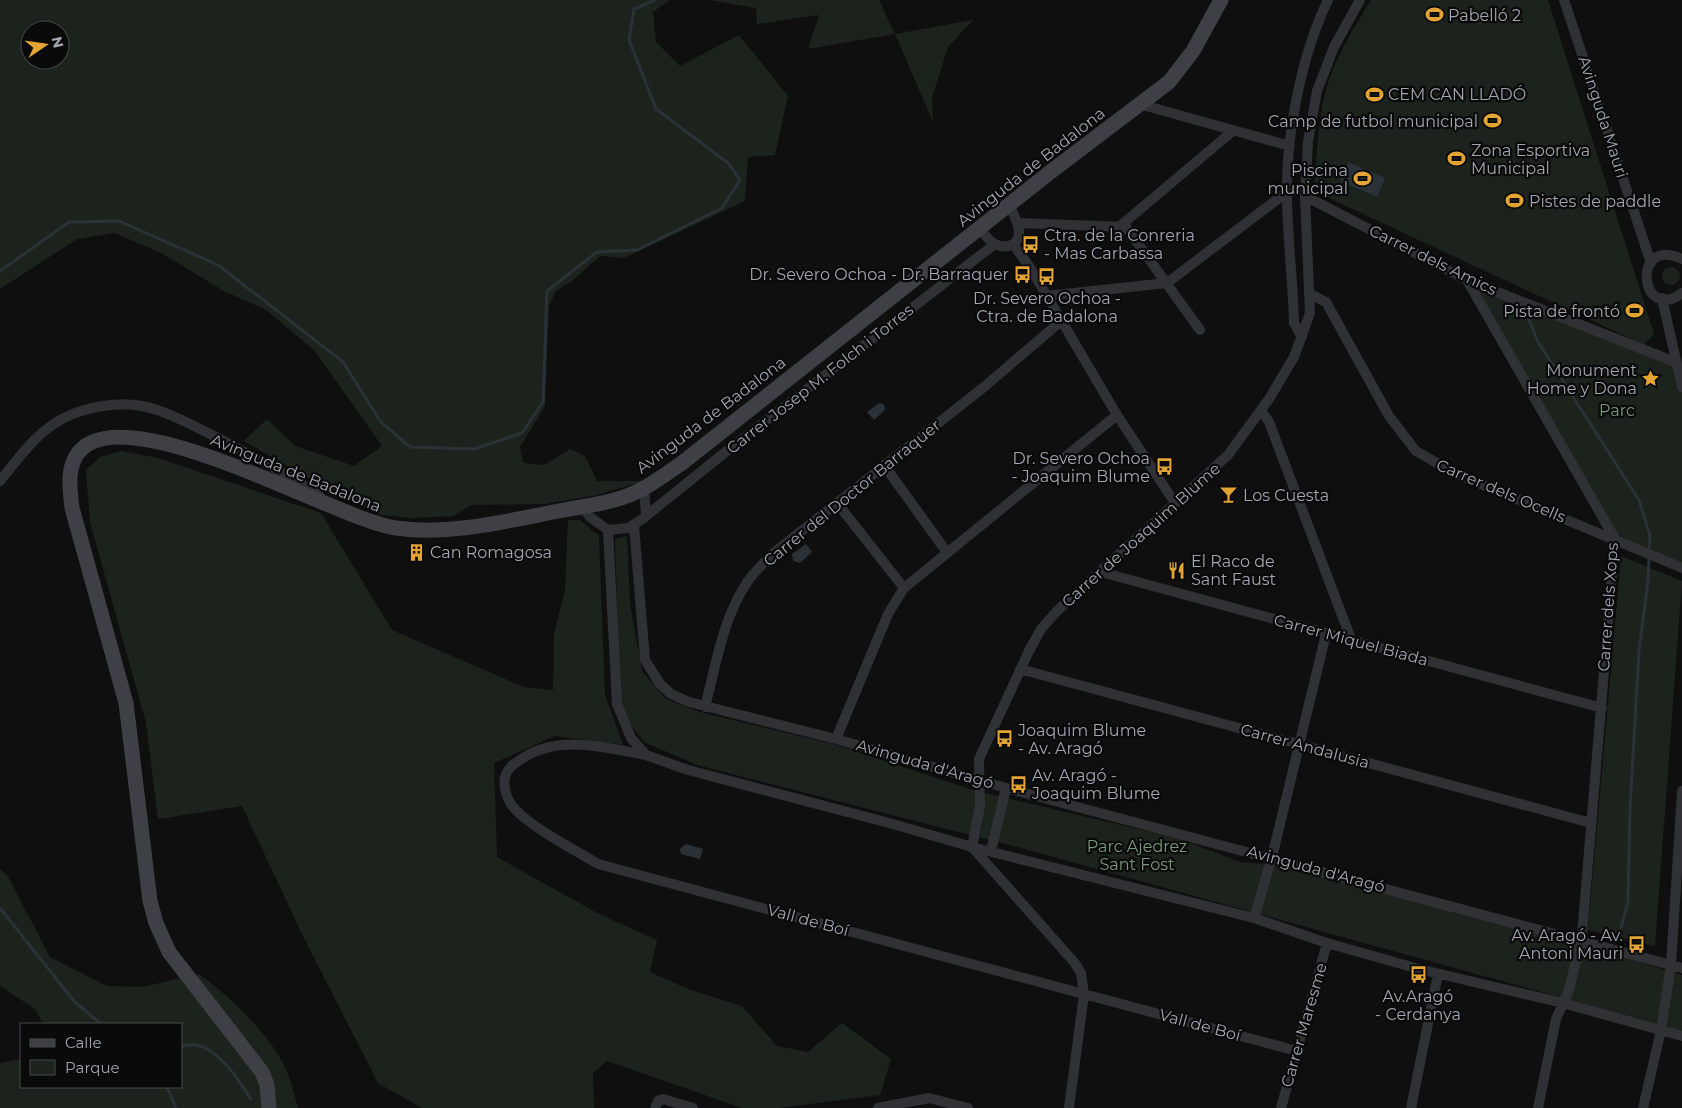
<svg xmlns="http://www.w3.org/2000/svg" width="1682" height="1108" font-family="Montserrat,sans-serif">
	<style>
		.green { fill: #1c231c; fill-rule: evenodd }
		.water { fill: #2a3238 }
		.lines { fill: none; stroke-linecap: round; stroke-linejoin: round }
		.stream { stroke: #2a3238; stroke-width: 3 }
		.street { stroke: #303135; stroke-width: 10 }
		.secondary { stroke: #3f4045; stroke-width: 15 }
		.labels { text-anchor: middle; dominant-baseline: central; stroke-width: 4.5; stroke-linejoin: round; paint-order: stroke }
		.poi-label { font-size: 16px; fill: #a1a6b0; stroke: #0a0a0b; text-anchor: start }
		.street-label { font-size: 16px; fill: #a1a6b0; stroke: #0a0a0b }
		.park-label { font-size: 16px; fill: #799a7a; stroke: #0a0a0b }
	</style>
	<rect width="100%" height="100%" fill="#0f0f10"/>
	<path class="green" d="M0 0H670L653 12 656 42 680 66 739 35 788 96 775 155 748 157 745 201 624 258 600 256 571 282 556 291 549 306 545 406 520 447 523 463 544 465 570 449 585 456 597 481H644L597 495 544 504 472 505 453 516 412 518 381 515 334 493 244 441 267 419 295 446 354 466 382 446 314 350 266 310 224 291 163 254 115 233 77 239 0 289ZM30 30H60V60H30Z
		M709 0H879L895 34 973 20 948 47 932 98 933 122 895 34 808 49 819 15 757 24 756 8Z
		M1371 0H1548L1654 334 1644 345 1318 193 1314 185C1317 160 1317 133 1322 108 1328 69 1351 33 1371 0Z
		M1662 276a9 9 0 1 1 18 0a9 9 0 1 1-18 0Z
		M1467 280 1675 362 1682 387V568L1615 539Z
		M121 451 158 458 321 513 392 630 524 687 553 690 554 634 565 590 568 520H580L599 536 605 695 623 745 555 736 494 763 497 857 599 914 657 940 650 972 688 989 742 1006 777 1046 808 1052 842 1023 891 1059 880 1095 779 1108H742L607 1061 593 1073 594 1108H422L378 1083 301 932 242 806 158 819 146 723 90 522 86 470 100 457Z
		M627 536 630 604 642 671 666 699 700 712 833 744 973 790 1180 839 1240 862 1277 865 1615 954 1682 975V1031L1021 848 697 765 644 742 628 721 620 699 615 539Z
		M1621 556 1682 581 1655 946 1588 930Z
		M0 869 7 875 50 957 107 986 142 987 199 974C228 995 265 1030 282 1061 290 1076 294 1092 298 1108H0V1063L21 1059V1087H181V1024H43L35 1009 0 986Z"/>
	<path class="water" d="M1348 162 1385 178 1377 197 1340 181Z
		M879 403 884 404 885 410 874 420 867 412Z
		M806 544 812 552 800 563 793 561 792 554Z
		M686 844 703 849 700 859 681 854 680 849Z"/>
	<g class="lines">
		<path class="stream" d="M0 271 69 222 119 221 218 265 343 362 380 421 410 447 474 449 522 433 543 402 547 291 597 252 637 250 722 208 740 180 728 163 656 109 629 40 634 9 655 0
			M1523 305 1538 342 1639 500 1650 536 1648 581 1639 651 1630 808 1628 901 1621 928
			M0 908 75 1002 101 1024
			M181 1046C186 1046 193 1044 197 1045 221 1051 238 1080 251 1099
			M167 1087 176 1108"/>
		<path class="street" d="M1564 0 1651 263
			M1139 104 1290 146
			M1305 196 1467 280 1675 362
			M1018 223 1126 227 1200 330
			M1119 227 1234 130
			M980 229C984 233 988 240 993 243 998 246 1004 247 1009 246 1028 240 1015 216 1009 205
			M1013 244 1031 269 1117 415 1175 503
			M1682 259C1630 235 1640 325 1682 293
			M1467 280 1615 539 1582 935 1569 990 1556 1019 1538 1108
			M1310 294 1326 302 1389 416 1416 451 1454 473 1682 568
			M1046 296 1167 283 1287 192
			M1662 298 1682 387
			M1302 337 1294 323C1293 280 1287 236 1287 193 1286 134 1302 53 1328 0
			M1261 411 1269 422 1351 639
			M884 465 946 551
			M0 481C19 458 36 432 64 418 86 407 119 401 142 406 168 411 193 426 216 437 250 455 286 473 319 495
			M644 488 646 515
			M837 503 904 588
			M582 507 590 517 608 530 617 704 631 738 646 755 688 770 893 824 972 847 1254 918 1327 943 1419 969 1563 1003 1682 1036
			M634 525 645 660 660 684 671 694 689 702 836 739 1006 788 1682 968
			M608 530 628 528 641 520 728 450 995 244
			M1101 572 1602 708
			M1020 669 1591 823
			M705 707C716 665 723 617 748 581 754 572 763 564 771 555L984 387 1060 322
			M836 739 888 614 904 588 1117 415
			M646 755C605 748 561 734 523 758 515 763 508 767 505 777 503 788 507 801 515 809 532 828 575 850 598 864L1297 1051
			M972 847 980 806 979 759 1029 651 1041 629 1057 611 1228 455 1269 399 1294 357 1310 313 1305 196 1308 142 1317 91 1334 47 1360 0
			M972 847 1074 962 1081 973 1084 994 1069 1108
			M991 851 1006 788
			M1254 918 1272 857 1326 634
			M655 1108 658 1101 663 1099 693 1108
			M878 1108 929 1098 968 1108
			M1281 1108 1327 943
			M1411 1108 1438 974
			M1643 1108 1661 1030 1671 965 1682 791"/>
		<path class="secondary" d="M269 1108 267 1085 262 1072 169 952 156 923 150 901 126 703 72 508C70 491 67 471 76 456 116 389 336 520 396 528 452 536 510 520 564 510 584 506 605 504 624 497 645 490 663 476 682 463L1049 173 1169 82 1193 51 1221 0"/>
	</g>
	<defs>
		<symbol id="stadium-bare" viewBox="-9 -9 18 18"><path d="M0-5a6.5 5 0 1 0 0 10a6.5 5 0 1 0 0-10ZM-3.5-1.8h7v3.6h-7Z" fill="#e3a434" stroke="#0a0a0b" stroke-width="2.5" paint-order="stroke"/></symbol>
		<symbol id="bus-bare" viewBox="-9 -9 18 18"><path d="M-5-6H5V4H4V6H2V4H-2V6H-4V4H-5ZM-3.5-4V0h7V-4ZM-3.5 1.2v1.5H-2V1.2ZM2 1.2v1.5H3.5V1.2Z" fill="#e3a434" stroke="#0a0a0b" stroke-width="2.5" paint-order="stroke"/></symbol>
		<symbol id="sight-bare" viewBox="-9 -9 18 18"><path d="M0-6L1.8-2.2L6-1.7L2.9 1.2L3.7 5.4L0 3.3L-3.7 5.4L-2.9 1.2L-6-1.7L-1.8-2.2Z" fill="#e3a434" stroke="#0a0a0b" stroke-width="2.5" paint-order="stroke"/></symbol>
		<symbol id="bar-bare" viewBox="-9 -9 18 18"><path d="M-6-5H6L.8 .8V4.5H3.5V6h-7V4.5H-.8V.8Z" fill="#e3a434" stroke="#0a0a0b" stroke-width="2.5" paint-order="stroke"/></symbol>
		<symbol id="building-bare" viewBox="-9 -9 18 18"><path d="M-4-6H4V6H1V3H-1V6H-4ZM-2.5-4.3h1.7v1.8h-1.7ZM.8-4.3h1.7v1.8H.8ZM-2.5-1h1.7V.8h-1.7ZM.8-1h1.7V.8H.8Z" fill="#e3a434" stroke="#0a0a0b" stroke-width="2.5" paint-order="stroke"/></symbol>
		<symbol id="restaurant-bare" viewBox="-9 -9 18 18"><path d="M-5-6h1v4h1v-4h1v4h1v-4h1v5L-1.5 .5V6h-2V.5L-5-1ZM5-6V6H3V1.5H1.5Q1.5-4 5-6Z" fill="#e3a434" stroke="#0a0a0b" stroke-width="2.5" paint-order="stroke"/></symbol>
	</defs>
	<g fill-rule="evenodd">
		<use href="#stadium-bare" x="1422" y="2" width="25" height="25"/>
		<use href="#stadium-bare" x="1362" y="82" width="25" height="25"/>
		<use href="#stadium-bare" x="1480" y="108" width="25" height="25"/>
		<use href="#stadium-bare" x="1444" y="146" width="25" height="25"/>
		<use href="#stadium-bare" x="1350" y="166" width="25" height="25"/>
		<use href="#stadium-bare" x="1502" y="188" width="25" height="25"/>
		<use href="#bus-bare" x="1018" y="232" width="25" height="25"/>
		<use href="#bus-bare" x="1010" y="262" width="25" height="25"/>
		<use href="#bus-bare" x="1034" y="264" width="25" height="25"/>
		<use href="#stadium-bare" x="1622" y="298" width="25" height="25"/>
		<use href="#sight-bare" x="1638" y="366" width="25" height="25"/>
		<use href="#bus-bare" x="1152" y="454" width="25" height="25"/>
		<use href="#bar-bare" x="1216" y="482" width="25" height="25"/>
		<use href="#building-bare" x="404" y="540" width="25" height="25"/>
		<use href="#restaurant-bare" x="1164" y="558" width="25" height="25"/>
		<use href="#bus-bare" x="992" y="726" width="25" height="25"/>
		<use href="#bus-bare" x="1006" y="772" width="25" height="25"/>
		<use href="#bus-bare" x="1624" y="932" width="25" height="25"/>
		<use href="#bus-bare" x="1406" y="962" width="25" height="25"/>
	</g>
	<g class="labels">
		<g class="poi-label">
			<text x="1448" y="15">Pabelló 2</text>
			<text x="1388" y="94">CEM CAN LLADÓ</text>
			<text x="1478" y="121" text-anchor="end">Camp de futbol municipal</text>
			<text x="1471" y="150">Zona Esportiva<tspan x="1471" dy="18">Municipal</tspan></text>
			<text x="1348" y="170" text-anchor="end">Piscina<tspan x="1348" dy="18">municipal</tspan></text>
			<text x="1529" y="201">Pistes de paddle</text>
			<text x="1044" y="235">Ctra. de la Conreria<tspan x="1044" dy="18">- Mas Carbassa</tspan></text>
			<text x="1009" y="274" text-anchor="end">Dr. Severo Ochoa - Dr. Barraquer</text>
			<text x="1047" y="298" text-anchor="middle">Dr. Severo Ochoa -<tspan x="1047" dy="18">Ctra. de Badalona</tspan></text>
			<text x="1620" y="311" text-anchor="end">Pista de frontó</text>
			<text x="1637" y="370" text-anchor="end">Monument<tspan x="1637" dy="18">Home y Dona</tspan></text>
			<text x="1150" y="458" text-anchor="end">Dr. Severo Ochoa<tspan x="1150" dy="18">- Joaquim Blume</tspan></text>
			<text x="1243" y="495">Los Cuesta</text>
			<text x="430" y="552">Can Romagosa</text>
			<text x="1191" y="561">El Raco de<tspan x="1191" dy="18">Sant Faust</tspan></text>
			<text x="1018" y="730">Joaquim Blume<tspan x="1018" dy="18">- Av. Aragó</tspan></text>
			<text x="1032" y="775">Av. Aragó -<tspan x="1032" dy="18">Joaquim Blume</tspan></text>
			<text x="1623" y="935" text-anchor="end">Av. Aragó - Av.<tspan x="1623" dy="18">Antoni Mauri</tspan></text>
			<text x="1418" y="996" text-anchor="middle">Av.Aragó<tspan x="1418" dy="18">- Cerdanya</tspan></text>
		</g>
		<g class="street-label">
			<text transform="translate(1603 117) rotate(72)">Avinguda Mauri</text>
			<text transform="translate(1031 167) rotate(-38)">Avinguda de Badalona</text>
			<text transform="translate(1433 260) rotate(26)">Carrer dels Amics</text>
			<text transform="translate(820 379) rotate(-38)">Carrer Josep M. Folch i Torres</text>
			<text transform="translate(711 415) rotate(-37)">Avinguda de Badalona</text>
			<text transform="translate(296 473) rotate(22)">Avinguda de Badalona</text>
			<text transform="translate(1501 491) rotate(23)">Carrer dels Ocells</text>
			<text transform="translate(852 493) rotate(-39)">Carrer del Doctor Barraquer</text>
			<text transform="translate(1141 535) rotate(-42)">Carrer de Joaquim Blume</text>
			<text transform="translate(1608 607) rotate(-86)">Carrer dels Xops</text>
			<text transform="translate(1351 640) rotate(15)">Carrer Miquel Biada</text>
			<text transform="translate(1305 746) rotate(15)">Carrer Andalusia</text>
			<text transform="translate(925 764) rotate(16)">Avinguda d'Aragó</text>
			<text transform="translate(1316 869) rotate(15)">Avinguda d'Aragó</text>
			<text transform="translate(808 920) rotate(15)">Vall de Boí</text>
			<text transform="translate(1200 1025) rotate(15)">Vall de Boí</text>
			<text transform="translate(1304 1025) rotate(-74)">Carrer Maresme</text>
		</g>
		<g class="park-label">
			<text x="1617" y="410">Parc</text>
			<text x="1137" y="846">Parc Ajedrez<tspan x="1137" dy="18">Sant Fost</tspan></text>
		</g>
	</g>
	<rect x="20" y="1023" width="162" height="65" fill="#0a0a0b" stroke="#46484d"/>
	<rect x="30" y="1039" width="25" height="8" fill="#3f4045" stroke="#46484d"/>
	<text x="65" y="1048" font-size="15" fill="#a1a6b0">Calle</text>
	<rect x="30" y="1060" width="25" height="15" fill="#1c231c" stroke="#46484d"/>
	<text x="65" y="1073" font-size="15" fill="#a1a6b0">Parque</text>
	<g transform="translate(45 45) rotate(77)"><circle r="24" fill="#0a0a0b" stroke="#46484d"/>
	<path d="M0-4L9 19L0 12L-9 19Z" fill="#e3a434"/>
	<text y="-8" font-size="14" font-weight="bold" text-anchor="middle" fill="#a1a6b0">N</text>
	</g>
</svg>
